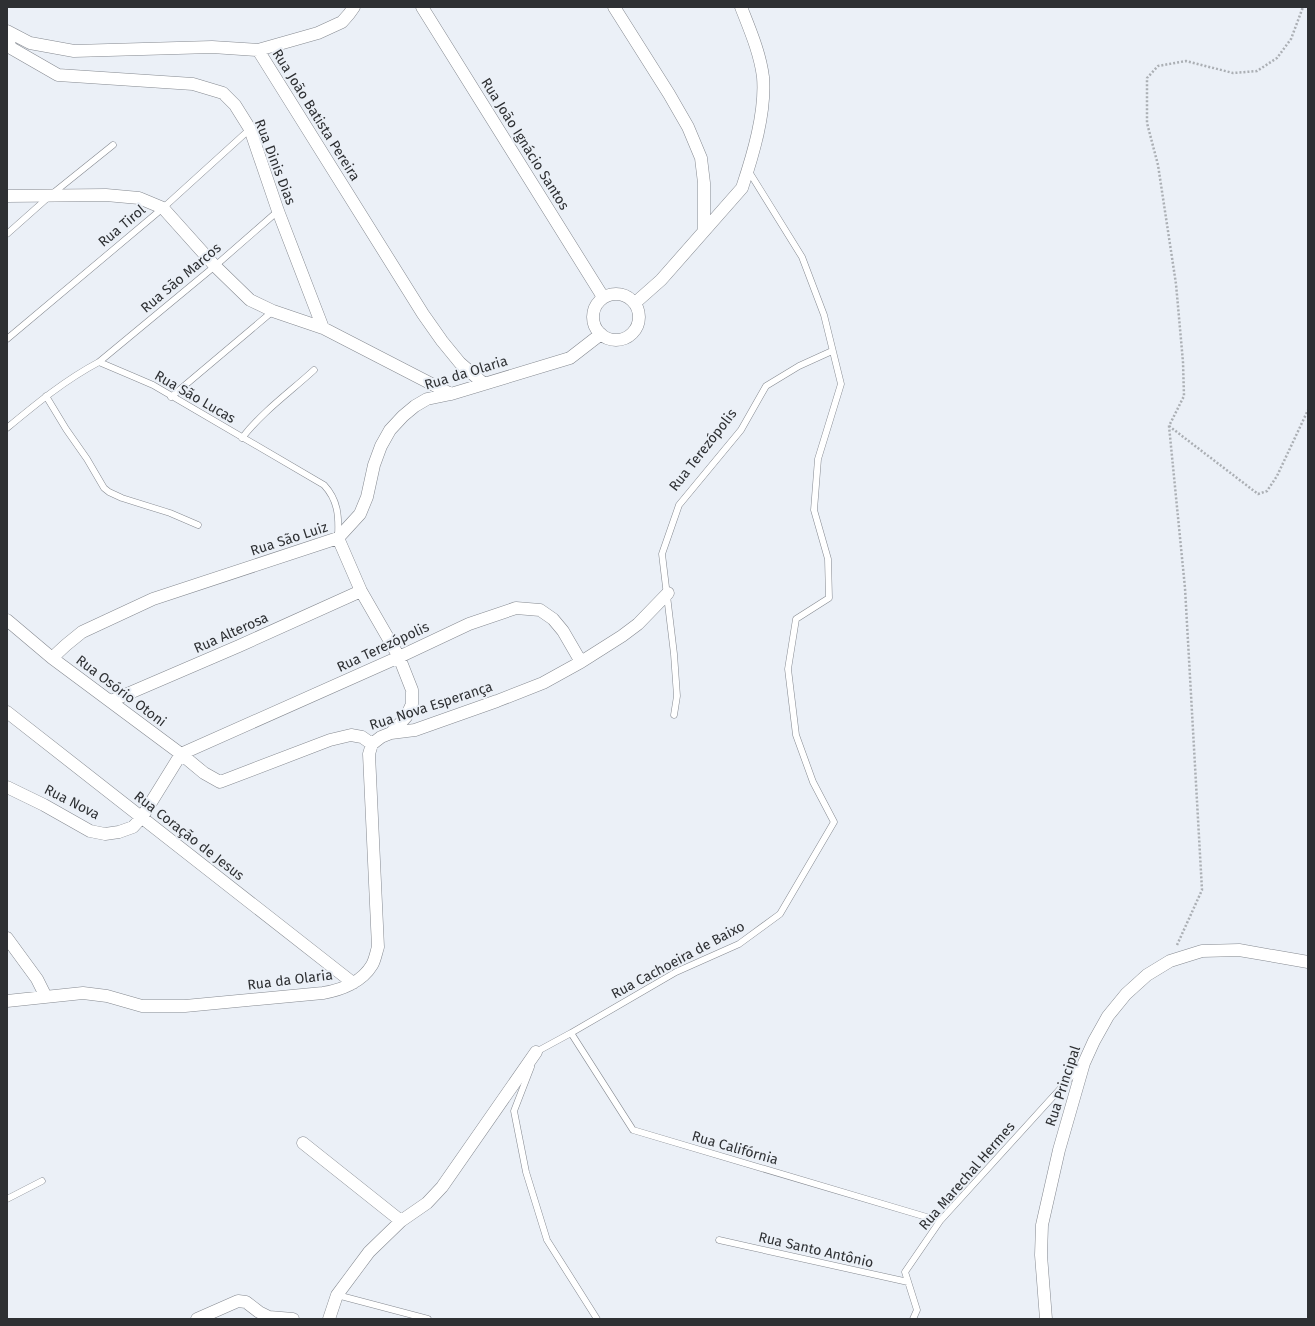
<svg xmlns="http://www.w3.org/2000/svg" width="1315" height="1326" font-family="'Fira Sans',sans-serif">
	<style>
		.lines { fill: none; stroke-linecap: round; stroke-linejoin: round }
		.service-casing { stroke: #858990; stroke-width: 7 }
		.minor-casing { stroke: #858990; stroke-width: 13 }
		.path { stroke: #abafb4; stroke-width: 2.5; stroke-dasharray: 2 2; stroke-linecap: butt }
		.service { stroke: #fff; stroke-width: 6 }
		.minor { stroke: #fff; stroke-width: 12 }
		.labels { text-anchor: middle; dominant-baseline: central; stroke-width: 4; stroke-linejoin: round; paint-order: stroke }
		.street-label { font-size: 14px; fill: #2e3033; stroke: #ebf0f7 }
	</style>
	<rect width="100%" height="100%" fill="#ebf0f7"/>
	<g class="lines">
		<defs>
			<path id="service" d="M7 234 52 194 113 145
				M7 339 163 208 250 129
				M99 362 132 376 153 385 324 485C338 500 339 516 338 536
				M46 396 66 429 87 459 104 488 109 492 122 498 170 513 198 525
				M171 397 273 311
				M7 428C36 404 65 380 99 362L215 266 278 211
				M242 438C262 412 290 392 314 370
				M674 715 677 696 674 654 662 554 679 505 741 430 766 386 799 366 832 351
				M571 1033 633 1130 940 1221
				M535 1054 536 1052 571 1033 676 972 739 944 780 914 834 822 813 782 796 735 788 669 796 619 829 598 828 559 814 510 818 459 841 384 824 315 802 257 748 170
				M531 1067 514 1111 526 1172 547 1240 597 1319
				M7 1199 42 1181
				M719 1240 908 1282
				M337 1295 428 1319
				M913 1319 917 1310 905 1272 940 1221 1079 1068"/>
			<path id="minor" d="M422 7 603 297
				M614 7 669 94 688 127 701 158 704 183V230
				M7 31 30 43 74 51 212 47 258 50 318 33 342 22 349 14 354 7
				M7 38 11 48 58 75 193 84 223 93 235 105 250 129 278 211 323 328 451 394
				M258 50 423 314 442 341 460 363 483 383
				M7 196 106 195 139 198 163 208 215 266 250 300 273 311 323 328
				M593 317a23 23 0 1 1 46 0a23 23 0 1 1-46 0Z
				M635 303 661 280 742 188C753 155 766 112 763 77 760 53 750 30 741 7
				M338 538 361 591 399 657 412 690V704L406 717 391 733
				M7 620 52 658 181 754 204 773 220 782 330 740 351 735 362 737 372 744
				M52 658 66 645 82 632 153 599 338 538 360 514 367 497 374 465 381 446 390 430 403 416 415 406 427 399 451 394 570 358 601 334
				M111 701 239 646 361 591
				M7 712 353 983
				M372 744 381 737 391 733 415 730 497 701 543 683 581 662 622 636 638 624 668 593
				M7 787 44 805 90 831 105 834 119 832 133 827 142 817 181 754 399 657 469 624 516 608 540 610 553 619 563 631 581 662
				M7 938 37 979 46 997
				M7 1001 83 993 107 996 142 1006H185L323 993C341 990 362 982 372 965 375 960 376 953 378 947L369 754 372 744
				M303 1143 401 1221
				M197 1319 238 1301 246 1302 259 1312 269 1317 293 1319
				M329 1319 337 1295 369 1252 401 1221 427 1203 442 1187 536 1052
				M1046 1319 1041 1255 1042 1225 1059 1150 1084 1063 1094 1041 1108 1016 1126 994 1147 975 1170 961 1202 951 1239 950 1308 962"/>
		</defs>
		<use href="#service" class="service-casing"/>
		<use href="#minor" class="minor-casing"/>
		<path class="path" d="M1169 426 1258 494 1267 491 1277 476 1308 410
			M1177 945 1202 890 1185 588 1169 426 1184 396 1183 362 1176 284 1158 165 1147 123V78L1158 66 1186 61 1233 73 1257 71 1277 58 1291 39 1303 7"/>
		<use href="#service" class="service"/>
		<use href="#minor" class="minor"/>
	</g>
	<g class="labels">
		<g class="street-label">
			<text transform="translate(316 115) rotate(58)">Rua João Batista Pereira</text>
			<text transform="translate(525 144) rotate(58)">Rua João Ignácio Santos</text>
			<text transform="translate(275 162) rotate(69)">Rua Dinis Dias</text>
			<text transform="translate(122 226) rotate(-40)">Rua Tirol</text>
			<text transform="translate(181 278) rotate(-40)">Rua São Marcos</text>
			<text transform="translate(466 373) rotate(-17)">Rua da Olaria</text>
			<text transform="translate(195 397) rotate(30)">Rua São Lucas</text>
			<text transform="translate(703 450) rotate(-52)">Rua Terezópolis</text>
			<text transform="translate(289 539) rotate(-18)">Rua São Luiz</text>
			<text transform="translate(231 633) rotate(-24)">Rua Alterosa</text>
			<text transform="translate(383 647) rotate(-25)">Rua Terezópolis</text>
			<text transform="translate(121 691) rotate(37)">Rua Osório Otoni</text>
			<text transform="translate(431 706) rotate(-18)">Rua Nova Esperança</text>
			<text transform="translate(72 802) rotate(27)">Rua Nova</text>
			<text transform="translate(189 836) rotate(38)">Rua Coração de Jesus</text>
			<text transform="translate(678 960) rotate(-28)">Rua Cachoeira de Baixo</text>
			<text transform="translate(290 980) rotate(-7)">Rua da Olaria</text>
			<text transform="translate(1063 1086) rotate(-72)">Rua Principal</text>
			<text transform="translate(735 1148) rotate(16)">Rua Califórnia</text>
			<text transform="translate(967 1176) rotate(-49)">Rua Marechal Hermes</text>
			<text transform="translate(816 1250) rotate(13)">Rua Santo Antônio</text>
		</g>
	</g>
	<rect width="1315" height="1326" fill="none" stroke="#2e3033" stroke-width="16"/>
</svg>
